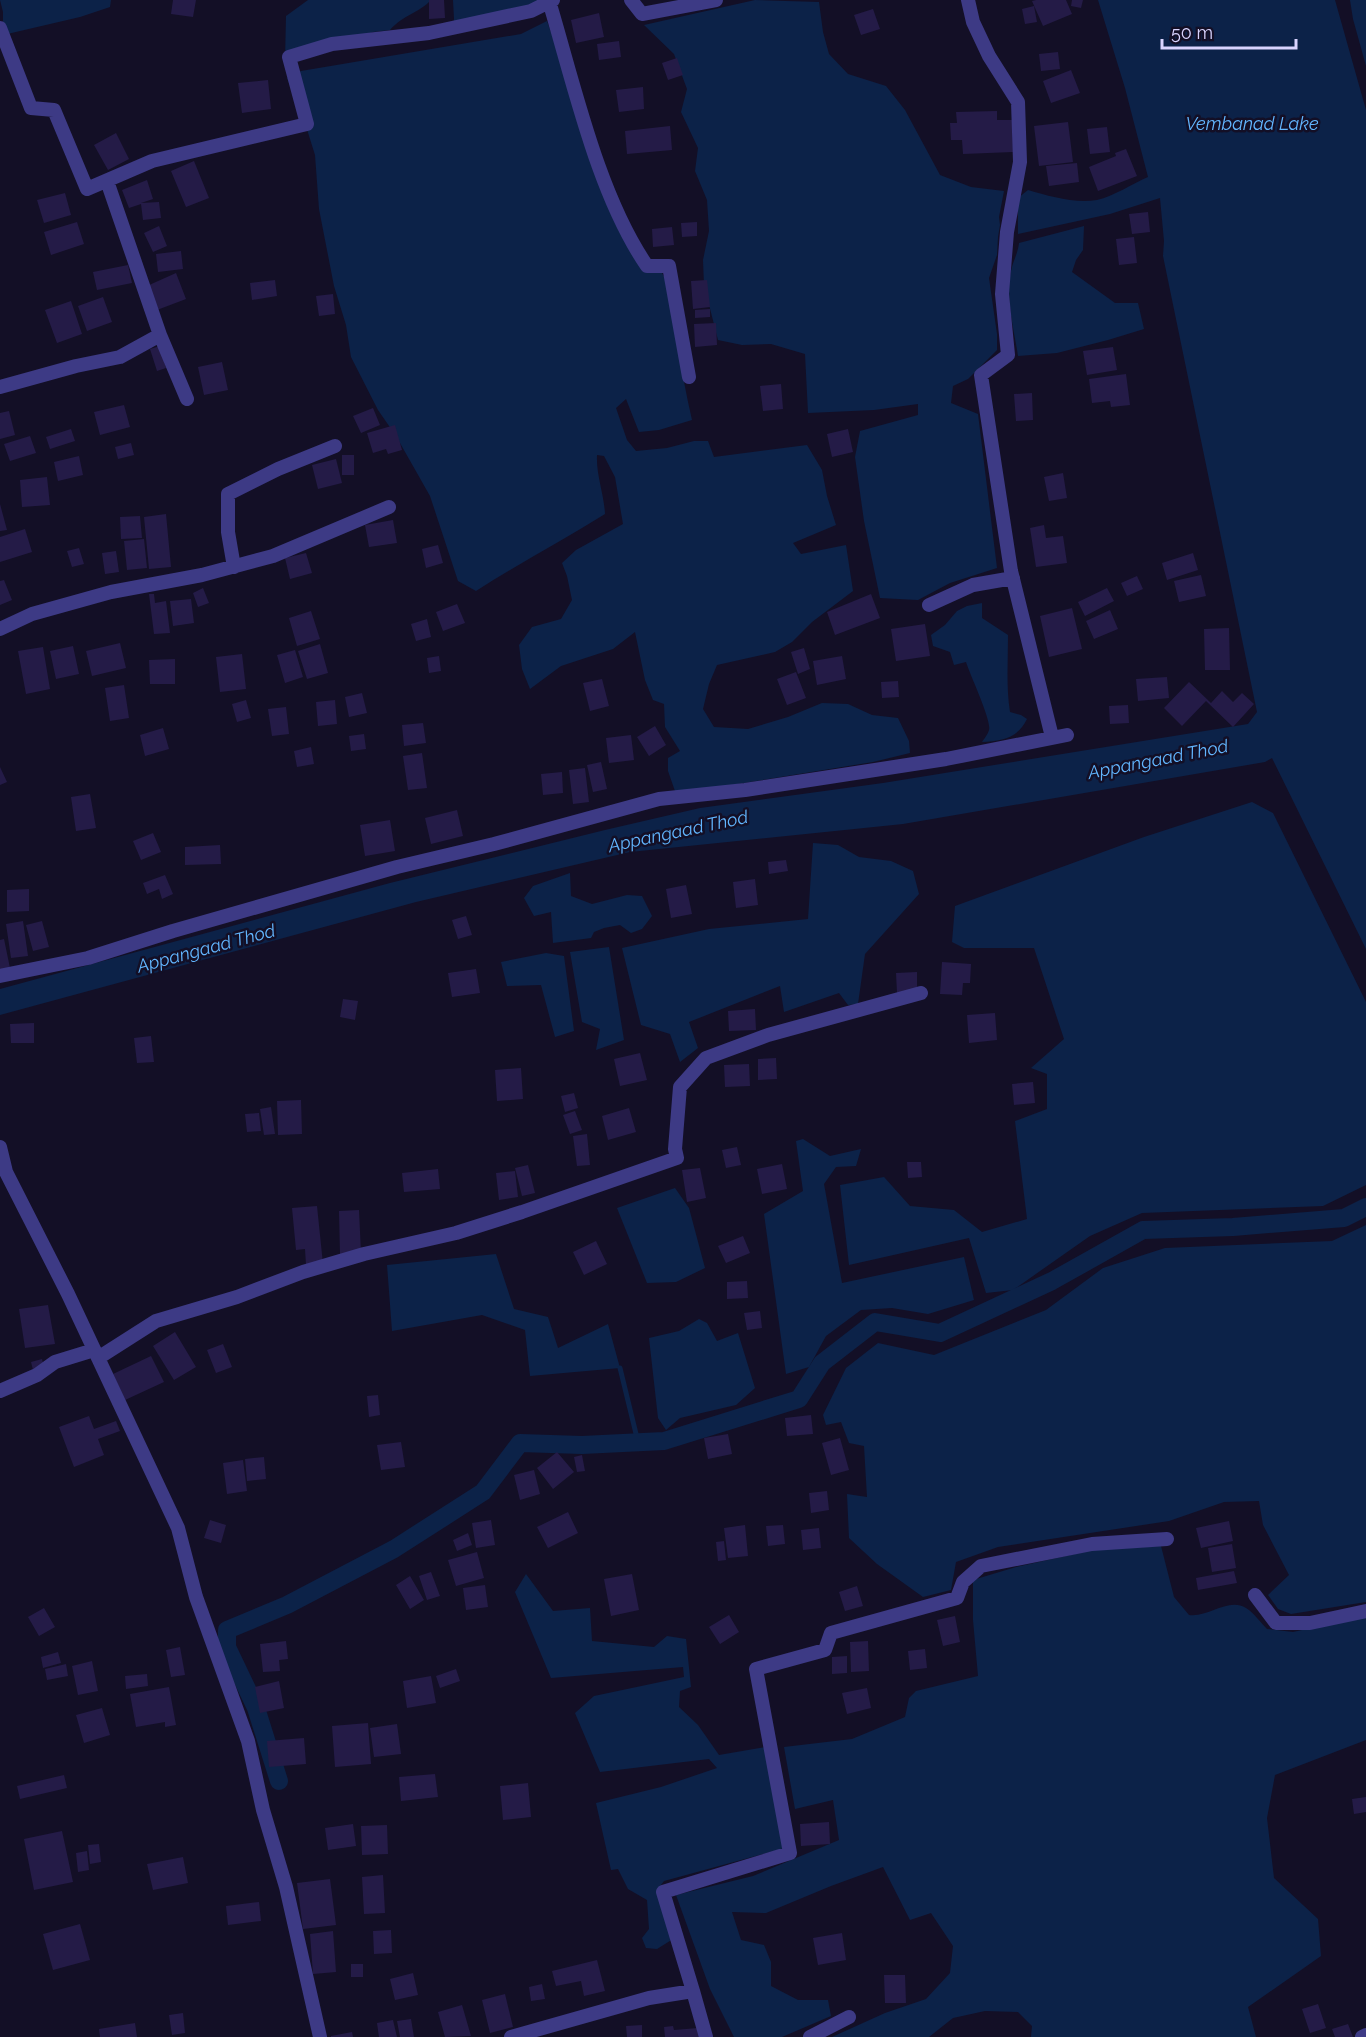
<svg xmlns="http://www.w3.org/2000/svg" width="1366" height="2037" font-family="Raleway,sans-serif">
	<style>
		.water { fill: #0c2248 }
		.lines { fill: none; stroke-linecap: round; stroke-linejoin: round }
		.stream { stroke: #0c2248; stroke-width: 5 }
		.canal { stroke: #0c2248; stroke-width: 18 }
		.building { fill: #241b47 }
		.street { stroke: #3d3a85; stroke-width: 14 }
		.labels { text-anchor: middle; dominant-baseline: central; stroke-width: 5; stroke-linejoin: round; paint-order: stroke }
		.water-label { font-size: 18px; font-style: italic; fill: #62b6ff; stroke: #130f26 }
	</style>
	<rect width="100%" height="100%" fill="#130f26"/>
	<path class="water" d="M0 0H111L110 7 80 17 3 35V12Z
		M308 0H431C419 13 403 15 390 30L373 32 334 48 285 61 286 16Z
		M453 0H546L452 34 454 19Z
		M755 0 819 2 823 32 829 54 848 74 886 86 905 110 940 175 971 187 1004 191 999 217 1000 225 998 237 997 255 989 278 997 334V350L968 379 953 386 951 403 978 414 997 568 950 583 918 600 880 598 864 521 855 457 860 431 918 415V404L874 410 808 413 805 354 771 344 742 345 718 340 704 285 703 260 709 231 707 200 695 171 698 148 681 112 687 89 674 54 644 25Z
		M1098 0H1335L1366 110V949L1272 758 1265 762 903 824 630 852 416 902 0 1015V989L390 883 605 830 700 808 883 783 1248 724 1257 712 1163 256 1164 241 1160 198 1110 214 1018 234V198L1028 190C1049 196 1075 204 1097 200 1114 196 1132 184 1148 177L1125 88Z
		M1350 0H1366V66L1353 19Z
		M547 21 569 82 649 270 662 273C674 293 674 319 678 341 681 368 686 394 692 420L659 430 639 432 626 399 616 408 627 440 636 451 667 448 694 441H708L714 457 807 445 822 470 827 496 836 525 793 543 801 554 846 545 853 591 812 622 792 642 775 652 717 665 709 684 703 709 714 727 748 729 788 717 822 703 848 704 872 715 898 718 909 741 910 753 873 762 676 794 668 771V758L680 751 665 727 664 704 653 700 645 680 635 632 613 649 561 666 530 689 522 669 519 645 532 627 561 619 572 600 567 576 562 563 576 550 623 524 615 477 604 456 597 455C596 475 604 494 605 514 562 541 518 564 476 591L458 581 430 496 396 436 378 410 351 357 346 325 334 286 319 209 315 155 305 123 287 78 301 71 521 34Z
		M1084 226 1083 250 1076 260 1072 272 1115 303H1138L1144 329 1108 340 1057 353 1018 356C1014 329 1005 298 1011 271 1013 261 1018 253 1019 243Z
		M982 603V618L1008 635C1008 661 1006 687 1010 712L1021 715 1027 719C1018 738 1002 741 982 742 984 739 988 734 989 730 992 721 970 675 966 662L954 665 950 652 933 646 931 635 945 625 957 611 967 606Z
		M1252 802 1273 813 1366 1002V1185L1323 1206 1142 1213 1090 1236 1013 1290 986 1293 969 1238 849 1265 840 1185 884 1177 910 1206 954 1210 982 1232 1027 1219 1015 1121 1047 1109V1074L1031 1068 1064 1039 1034 948H964L952 942 955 906 1144 837Z
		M813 843 838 845 859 857 891 861 913 871 919 894 865 954 858 1004 848 1005 839 993 784 1012 780 986 689 1022 698 1048 680 1062 670 1034 641 1025 622 948 709 929 808 919Z
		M570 873 571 896 592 904 627 895 642 896 652 916 642 929 631 933 620 925 604 928 594 932 591 938 553 943 551 912 534 916 524 898 533 886Z
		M609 947 624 1040 596 1050 600 1029 582 1022 570 952Z
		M546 953 564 956 574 1031 555 1037 541 985 507 986 501 962Z
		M803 1139 830 1156 861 1149 856 1166 836 1167 824 1184 842 1283 964 1257 974 1300 928 1314 892 1308 861 1310 826 1336 809 1367 786 1374 764 1214 803 1191 796 1141Z
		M675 1188 689 1208 705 1268 676 1282 647 1283 617 1208Z
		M1366 1225V1602L1291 1614 1278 1609 1268 1595 1289 1575 1263 1525 1259 1501 1224 1502 1169 1521 998 1547 956 1562 951 1590 923 1597 877 1564 849 1538 847 1494 867 1497 864 1446 849 1443 841 1422 826 1425 823 1415 846 1368 878 1343 934 1355 1046 1310 1103 1268 1165 1248 1332 1241Z
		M496 1254 514 1309 548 1317 558 1348 608 1324 620 1368 530 1376 525 1330 482 1315 392 1331 387 1265Z
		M699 1319 707 1323 717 1341 738 1333 755 1388 736 1405 680 1418 666 1430 658 1418 649 1338 679 1331Z
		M1161 1546 1174 1597 1189 1615C1208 1618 1228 1597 1246 1608 1254 1613 1261 1623 1267 1629L1293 1632 1366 1616V1740L1275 1775 1267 1818 1274 1878 1318 1919 1321 1956 1248 2007 1256 2037H1031L1032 2026 1018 2012 985 2011 953 2018 929 2037H832L885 2013 926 1999 950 1973 953 1946 931 1913 910 1920 883 1867 831 1886 766 1913 732 1912 741 1940 764 1945 771 1962V1986L798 2000H828L831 2016 782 2037H734L710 1989 676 1895 753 1876 839 1840 833 1800 795 1809 784 1747 852 1739 905 1717 909 1698 916 1691 978 1676 973 1620V1580L1016 1567 1093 1550Z
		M526 1574 553 1611 590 1608 592 1641 654 1647 667 1636 686 1639 691 1687 680 1691 679 1707 698 1725 719 1755 766 1747 785 1848 664 1881 658 1889 673 1939 657 1949 646 1948 642 1938 649 1929 647 1900 628 1889 618 1869 611 1870 596 1803 661 1787 717 1768 709 1759 600 1772 575 1713 594 1696 684 1677 683 1667 551 1678 515 1592Z"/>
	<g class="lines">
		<path class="stream" d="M620 1368 638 1442"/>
		<path class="canal" d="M279 1781 256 1708 227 1647V1630L287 1605 394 1549 483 1492 520 1443 582 1445 664 1441 799 1399 822 1363 875 1322 940 1333 1052 1281 1143 1230 1233 1227 1344 1218 1366 1207"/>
	</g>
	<path class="building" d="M173 0H196L193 17 171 14Z
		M429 0H444L445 18 429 19Z
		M1036 0H1066L1072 14 1043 26 1032 1Z
		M1072 0H1083L1081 8 1071 6Z
		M1034 6 1037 22 1025 24 1022 9Z
		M873 9 880 29 861 35 854 15Z
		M599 13 604 37 576 43 571 20Z
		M619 41 621 57 599 60 597 44Z
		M1058 52 1060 69 1041 71 1039 54Z
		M677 58 683 75 668 80 662 63Z
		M1071 70 1080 93 1051 103 1043 81Z
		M268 80 271 109 242 113 238 83Z
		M643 87 644 109 619 112 616 90Z
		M997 111V120H1012L1013 152 963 154 962 140H951L950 123H957L956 112Z
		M1068 122 1073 162 1039 166 1034 126Z
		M670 126 672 150 627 154 625 131Z
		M1107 127 1110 152 1090 154 1087 129Z
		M116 133 129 159 108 170 94 145Z
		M1126 149 1137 176 1098 191 1089 167 1116 156 1115 153Z
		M194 161 209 198 186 207 171 171Z
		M1077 163 1079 182 1049 186 1046 166Z
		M147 180 153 199 141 203 159 202 161 218 143 220 141 204 129 208 122 190Z
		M65 193 71 215 44 223 37 200Z
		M1148 212 1150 232 1132 234 1129 214Z
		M77 222 84 244 51 255 44 232Z
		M697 222V236L682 237 681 223Z
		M159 226 167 246 153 252 144 233Z
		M672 227 674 245 653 247 652 229Z
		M1134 237 1137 263 1119 265 1116 239Z
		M181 251 183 269 158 272 156 254Z
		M128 265 132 283 97 290 93 272Z
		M176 273 186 299 157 310 147 286Z
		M275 280 277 296 252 300 250 283Z
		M707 280 710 307 693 309 691 281Z
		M333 294 335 314 319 316 316 296Z
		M103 297 112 322 87 331 78 306Z
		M71 301 82 334 57 343 45 310Z
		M710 309V317L695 318V310Z
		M716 323 717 345 695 347 694 324Z
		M160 346 166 368 157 371 150 349Z
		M1113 347 1117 370 1087 375 1083 351Z
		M222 362 228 390 204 395 198 367Z
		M1126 374 1130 405 1111 407 1110 401 1092 403 1089 379Z
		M781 384 783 409 763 411 760 386Z
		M1032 393 1033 420 1016 421 1014 394Z
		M124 405 130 427 100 435 94 412Z
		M373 408 380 425 361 433 353 416Z
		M9 411 15 435 0 439V413Z
		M395 425 402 450 388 454 386 449 373 453 367 433Z
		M71 429 75 441 50 449 46 437Z
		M848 429 853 452 832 457 827 434Z
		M30 436 36 453 10 461 4 444Z
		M131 443 134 455 118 459 115 447Z
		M342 455H354V475H342Z
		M79 456 83 475 58 481 54 462Z
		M336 459 342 483 318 489 312 465Z
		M1063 473 1067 498 1049 501 1044 477Z
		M47 477 50 505 22 507 20 480Z
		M0 504 7 530 0 531Z
		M166 514 171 567 149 569 144 517Z
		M140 516 142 538 121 539 120 517Z
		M393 520 397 543 369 547 365 525Z
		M1044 525 1046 538 1063 536 1067 563 1036 567 1030 528Z
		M25 529 32 552 0 562V537Z
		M144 539 147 568 127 570 124 541Z
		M438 545 443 563 426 568 422 549Z
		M79 548 84 564 72 567 67 551Z
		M116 551 119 572 105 574 102 553Z
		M306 553 312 573 290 579 285 558Z
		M1193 553 1198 570 1167 580 1162 563Z
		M1201 575 1206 596 1179 602 1174 581Z
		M1137 576 1143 589 1127 596 1121 583Z
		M4 580 12 600 0 605V581Z
		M203 588 209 603 198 607 193 593Z
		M1107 588 1114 601 1085 616 1078 602Z
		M149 594H154L155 603 166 601 170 633 154 634Z
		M871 594 880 618 835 635 827 612Z
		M191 599 194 623 173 626 170 601Z
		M457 604 465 623 443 631 436 612Z
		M1072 608 1082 649 1049 657 1040 616Z
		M1110 610 1118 629 1094 639 1086 621Z
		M311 611 320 639 297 646 289 618Z
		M427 619 431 637 416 641 411 624Z
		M925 624 930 656 896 661 891 629Z
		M1229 628 1230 670H1205L1204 629Z
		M120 643 126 668 92 676 86 651Z
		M320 644 328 673 307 679 298 651Z
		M73 646 79 674 56 679 50 651Z
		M43 647 50 689 26 694 18 651Z
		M804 648 810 669 798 674 791 652Z
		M295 650 303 677 285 683 277 655Z
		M242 654 246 689 220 692 216 657Z
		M439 656 441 671 429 673 427 658Z
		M842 656 846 679 817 685 813 661Z
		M175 659V684H150L149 660Z
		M796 672 806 698 787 705 777 679Z
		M1167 677 1169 698 1138 701 1136 679Z
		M602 679 609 706 590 711 583 683Z
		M898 681 899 697 882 698 881 682Z
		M1189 682 1211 703 1222 691 1233 702 1242 693 1254 704 1233 727 1206 701 1182 726 1164 708Z
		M124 685 129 718 110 721 105 688Z
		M362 693 367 713 349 717 345 697Z
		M246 700 251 718 237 722 232 704Z
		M335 700 337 724 318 726 316 702Z
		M1128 705 1129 723 1110 724 1109 706Z
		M286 707 289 734 272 736 268 709Z
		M423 723 426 743 404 746 402 725Z
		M655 726 666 745 649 756 637 737Z
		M163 728 169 749 145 756 140 735Z
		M364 734 366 749 351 751 349 736Z
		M631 735 634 760 609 763 606 738Z
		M311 747 314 764 297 767 294 751Z
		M422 753 427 788 408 790 403 756Z
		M601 762 607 789 593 792 587 765Z
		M0 767 7 782 0 785Z
		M585 768 589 802 573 804 569 770Z
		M562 772 563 793 543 795 541 774Z
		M90 794 96 828 76 831 71 797Z
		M457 810 463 836 431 844 425 818Z
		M390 820 395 851 365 856 360 825Z
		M153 833 161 852 141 860 133 841Z
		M220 845 221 864 185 865V847Z
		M786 860 788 871 769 874 768 862Z
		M165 875 173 894 162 899 159 889 147 894 143 883Z
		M755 879 758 905 736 908 733 882Z
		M686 885 692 914 671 918 666 889Z
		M29 889V911L7 912V890Z
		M466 916 472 935 458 939 452 920Z
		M23 921 28 956 11 958 6 924Z
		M42 921 49 947 33 951 26 925Z
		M4 939 10 968 0 970V940Z
		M942 962 971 964 970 983H963L962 995 940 994Z
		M476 969 480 993 452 997 448 973Z
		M917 972V992L897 993 896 973Z
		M343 999 358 1001 355 1020 340 1017Z
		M755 1009 756 1030 729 1031 728 1011Z
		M995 1013 997 1040 969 1043 967 1015Z
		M34 1023V1043H11L10 1024Z
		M151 1036 154 1062 137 1063 134 1038Z
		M640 1053 647 1080 620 1086 614 1059Z
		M776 1058 777 1079 758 1080V1059Z
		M749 1064 750 1086 725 1087 724 1065Z
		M521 1068 523 1099 497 1101 495 1070Z
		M1033 1082 1035 1103 1014 1105 1012 1084Z
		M574 1093 578 1108 565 1112 561 1096Z
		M301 1100 302 1134 278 1135 277 1101Z
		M271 1107 275 1134 264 1135 260 1109Z
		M629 1108 636 1132 608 1140 602 1116Z
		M575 1111 582 1130 570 1134 563 1115Z
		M259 1113 261 1131 247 1132 245 1114Z
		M587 1134 590 1165 577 1166 573 1136Z
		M737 1147 741 1165 726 1168 722 1150Z
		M907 1162H921L922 1177 908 1178Z
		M782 1164 787 1189 762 1194 757 1169Z
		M528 1165 535 1193 522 1196 515 1168Z
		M700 1168 706 1198 687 1202 682 1170Z
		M438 1169 440 1189 404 1192 402 1173Z
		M515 1171 518 1197 499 1200 496 1173Z
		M317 1206 323 1264 306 1265 305 1249 296 1250 292 1208Z
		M359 1210 361 1253 340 1254 339 1211Z
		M743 1236 750 1253 726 1263 718 1246Z
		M596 1241 607 1264 584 1275 573 1252Z
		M747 1281 748 1298 727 1299V1282Z
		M48 1305 55 1344 25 1348 19 1309Z
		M760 1311 762 1328 747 1330 744 1313Z
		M175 1332 196 1367 174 1380 153 1346Z
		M223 1344 232 1367 216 1373 207 1350Z
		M151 1356 164 1382 125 1400 113 1374Z
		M42 1359 45 1371 34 1374 31 1362Z
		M378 1395 380 1415 369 1417 367 1396Z
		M811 1415 813 1434 787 1436 785 1418Z
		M89 1416 94 1429 116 1421 120 1431 98 1439 104 1455 74 1467 59 1427Z
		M728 1434 732 1454 708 1459 704 1438Z
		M840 1438 849 1470 831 1475 822 1443Z
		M401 1442 405 1467 381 1470 377 1445Z
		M557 1452 574 1472 553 1489 537 1468Z
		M582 1455 585 1471 577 1472 574 1457Z
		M264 1457 266 1479 247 1481 245 1459Z
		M243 1460 247 1491 227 1494 223 1463Z
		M534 1470 540 1494 520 1500 514 1475Z
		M827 1491 829 1510 811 1513 809 1493Z
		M568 1512 578 1533 548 1548 537 1527Z
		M210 1520 226 1525 221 1543 204 1538Z
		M491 1520 495 1545 476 1548 472 1523Z
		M1229 1521 1233 1541 1201 1548 1196 1528Z
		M745 1525 748 1556 728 1558 724 1528Z
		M783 1525 785 1544 768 1546 766 1526Z
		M819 1528 821 1548 803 1550 801 1530Z
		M468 1533 472 1545 457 1551 453 1540Z
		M724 1541 726 1560 718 1561 716 1542Z
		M1232 1544 1236 1568 1212 1572 1208 1548Z
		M477 1552 484 1578 456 1586 448 1560Z
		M1234 1571 1237 1583 1198 1590 1196 1578Z
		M431 1572 440 1596 427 1600 419 1576Z
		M632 1574 639 1610 611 1616 604 1579Z
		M410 1576 424 1600 410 1609 396 1585Z
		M485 1585 488 1607 466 1610 463 1588Z
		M857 1586 863 1606 845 1611 839 1592Z
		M44 1608 55 1627 39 1636 28 1617Z
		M729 1615 739 1632 720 1644 709 1627Z
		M955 1616 960 1642 943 1646 937 1620Z
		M286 1641 288 1659 279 1660 280 1671 263 1672 260 1644Z
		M868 1641 869 1671 851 1672 850 1642Z
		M180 1647 185 1675 171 1677 166 1650Z
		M925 1649 927 1668 910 1670 908 1651Z
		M58 1652 61 1663 43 1668 41 1657Z
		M847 1656V1673L832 1674V1657Z
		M92 1661 98 1691 78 1695 72 1666Z
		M66 1664 68 1676 47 1680 45 1669Z
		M456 1669 460 1681 440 1688 436 1676Z
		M147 1674 148 1686 126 1689 125 1676Z
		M431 1676 436 1703 407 1708 403 1681Z
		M279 1681 284 1708 260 1713 255 1687Z
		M169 1687 176 1725 165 1727V1722L136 1727 130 1694Z
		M867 1688 871 1708 847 1714 842 1693Z
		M102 1708 110 1735 84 1743 76 1715Z
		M368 1723 371 1764 335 1767 332 1726Z
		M397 1724 401 1754 374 1757 370 1728Z
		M304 1738 306 1764 269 1767 267 1741Z
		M435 1774 438 1797 401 1801 399 1777Z
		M64 1775 67 1788 20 1799 17 1786Z
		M528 1783 531 1817 503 1820 500 1786Z
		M1366 1797V1812L1354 1814 1352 1799Z
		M829 1822 830 1844 801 1846 800 1824Z
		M353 1824 356 1846 328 1850 325 1828Z
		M387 1825 388 1854 362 1855 361 1826Z
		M62 1831 73 1882 34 1890 24 1839Z
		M99 1844 101 1862 90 1864 88 1845Z
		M87 1851 89 1870 78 1872 76 1853Z
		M183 1857 188 1883 153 1890 147 1864Z
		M383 1875 385 1913 364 1914 362 1877Z
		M330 1879 336 1925 303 1929 297 1883Z
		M259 1902 261 1921 228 1925 226 1906Z
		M80 1924 90 1960 53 1970 43 1934Z
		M391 1930 392 1953 374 1954 373 1931Z
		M333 1931 336 1972 313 1974 310 1934Z
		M842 1933 846 1960 818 1965 813 1938Z
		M597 1960 605 1991 584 1996 581 1981 556 1986 552 1971Z
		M351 1964H363V1977H351Z
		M413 1973 418 1995 395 2000 390 1979Z
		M884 1975H905L906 2003H885Z
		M542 1984 545 1999 531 2001 529 1987Z
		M505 1994 513 2027 490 2033 482 2000Z
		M1318 2004 1326 2028 1310 2033 1302 2009Z
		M462 2005 471 2036 445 2037 438 2012Z
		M183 2013 185 2033 172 2035 169 2015Z
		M411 2019 414 2037H400L397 2021Z
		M393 2020 397 2037H379L377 2023Z
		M135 2023 137 2037H100L99 2029Z
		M1348 2024 1353 2037H1335L1332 2029Z
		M642 2025V2037H627L626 2026Z
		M673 2026 674 2030 698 2028 699 2037H665L664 2027Z
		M352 2032 353 2037H331V2036Z"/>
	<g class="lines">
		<path class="street" d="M631 0 642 14 716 0
			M968 0 973 22 989 56 1018 102 1020 162 1007 232 1002 294 1008 355 981 375 1011 571 1052 737
			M549 1C574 84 598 195 647 266H669L689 377
			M0 28 31 108 54 110 87 189 152 161 307 124 289 57 332 44 429 33 531 11 553 0
			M160 335 187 399
			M0 387 76 366 120 357 160 335 107 181
			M234 567 228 532V494L278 469 335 446
			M929 605 973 585 1013 578
			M0 629 32 614 111 592 202 575 273 556 389 507
			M0 976 88 958 173 931 397 867 494 844 659 799 745 790 946 759 1067 735
			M0 1147 6 1172 68 1294 178 1528 196 1597 248 1741 263 1810 286 1887 320 2037
			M98 1358 156 1321 237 1297 303 1272 364 1254 456 1233 522 1212 677 1158 675 1149 680 1087 706 1058 768 1035 921 993
			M0 1391 37 1375 55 1362 94 1350
			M1255 1595 1276 1623H1310L1366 1611
			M693 1991 663 1892 790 1853 756 1669 825 1650 831 1633 957 1598 963 1582 981 1566 1092 1544 1167 1539
			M511 2037 649 1998 693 1991 706 2037
			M810 2037 849 2017
			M1362 2037 1366 2035"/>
	</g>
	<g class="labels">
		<g class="water-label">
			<text x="1252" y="123">Vembanad Lake</text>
			<text transform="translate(1158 759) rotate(-11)">Appangaad Thod</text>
			<text transform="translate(678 831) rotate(-12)">Appangaad Thod</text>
			<text transform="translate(206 948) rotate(-15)">Appangaad Thod</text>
		</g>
	</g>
	<path d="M1162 39v9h134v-9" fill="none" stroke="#d9d4ff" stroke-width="3"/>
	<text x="1171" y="39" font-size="18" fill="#d9d4ff" stroke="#130f26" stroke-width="4.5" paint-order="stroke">50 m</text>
</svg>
